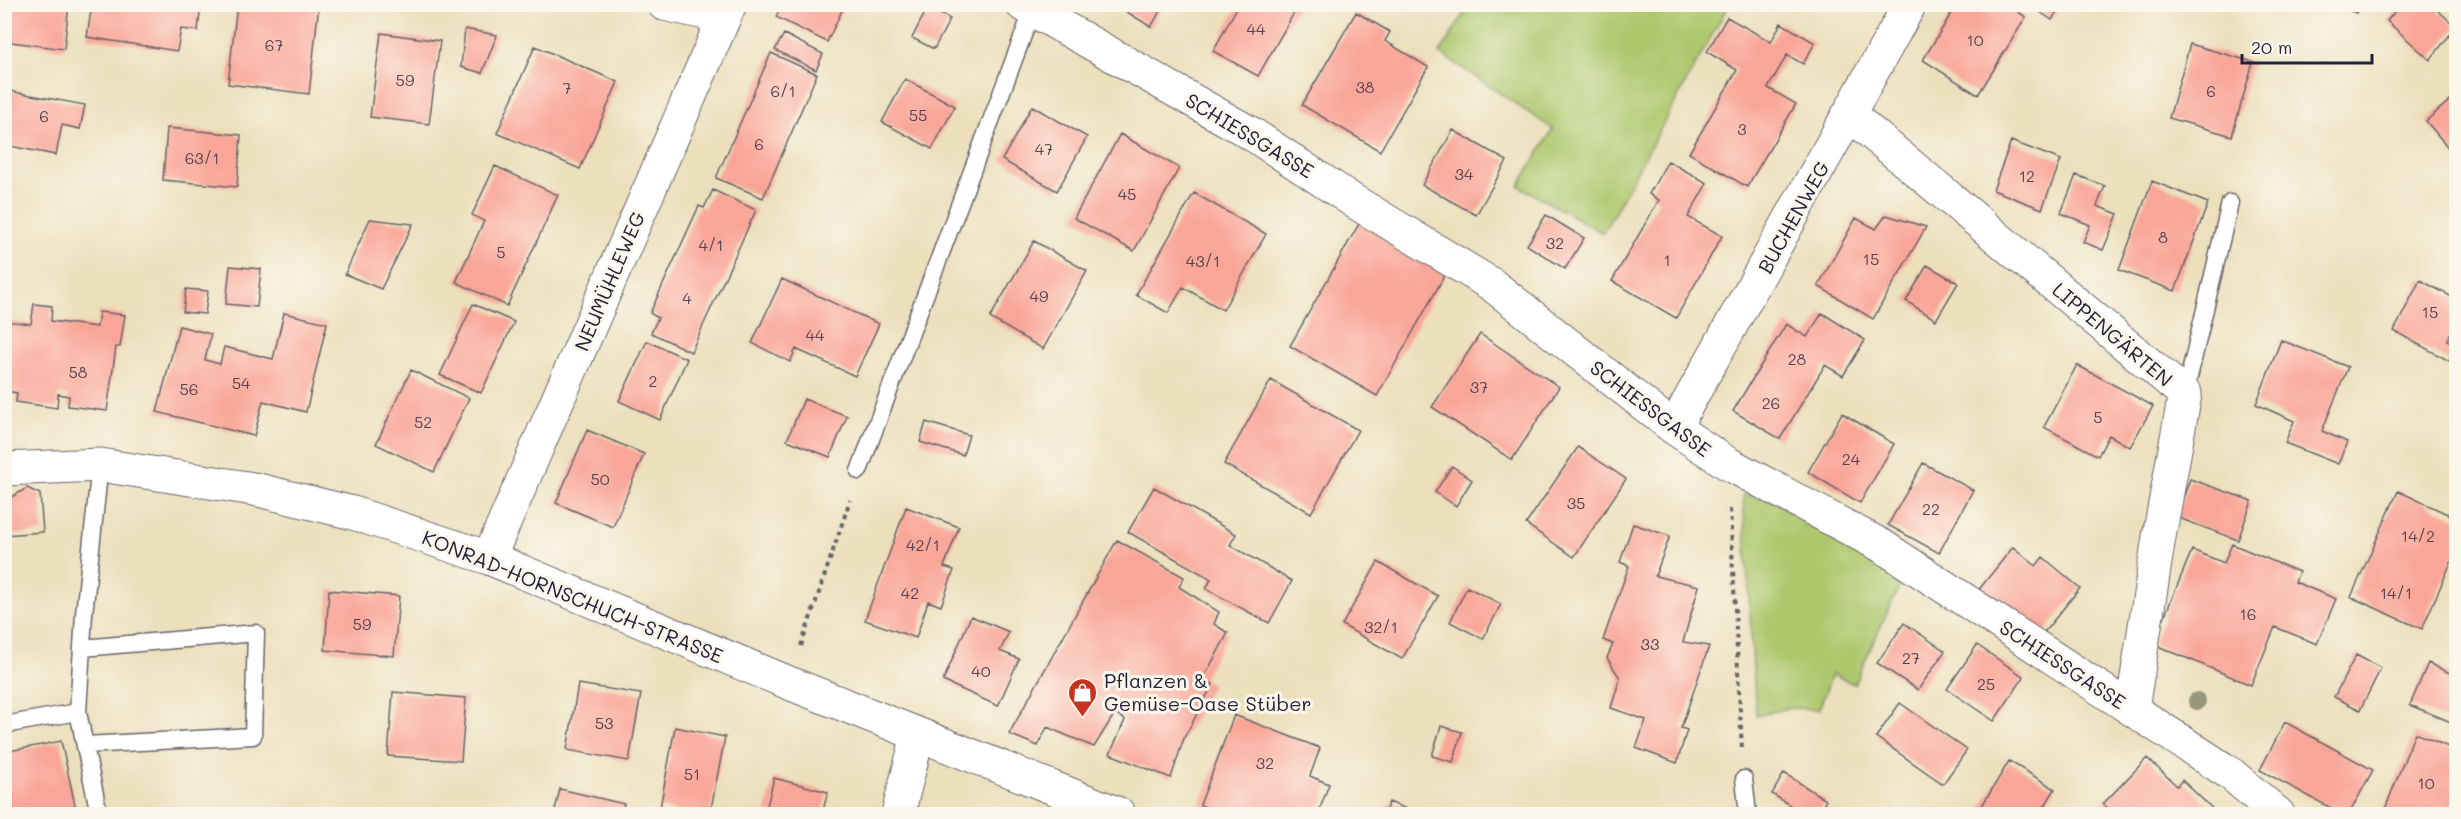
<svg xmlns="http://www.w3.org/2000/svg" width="2461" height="819" font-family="Mali,sans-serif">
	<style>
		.green { fill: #adc76d; stroke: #687454; stroke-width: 1.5 }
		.building { fill: #f9a597 }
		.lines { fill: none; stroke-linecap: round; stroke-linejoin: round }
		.service-casing { stroke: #686468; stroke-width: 19 }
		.minor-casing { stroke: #686468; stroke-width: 35 }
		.path { stroke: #686468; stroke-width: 4; stroke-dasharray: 4.5 4.5; stroke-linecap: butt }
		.service { stroke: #fff; stroke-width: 16 }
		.minor { stroke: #fff; stroke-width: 33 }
		.tree { fill: #97977e }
		.labels { text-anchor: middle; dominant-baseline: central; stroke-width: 6; stroke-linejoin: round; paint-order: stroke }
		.number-label { font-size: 16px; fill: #584352 }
		.street-label { font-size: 20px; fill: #22223b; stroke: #fbf7ec }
		.poi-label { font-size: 20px; fill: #22223b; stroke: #fbf7ec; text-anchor: start }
	</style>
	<rect width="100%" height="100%" fill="#fbf7ec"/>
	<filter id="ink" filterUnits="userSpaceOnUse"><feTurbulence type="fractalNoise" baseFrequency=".0167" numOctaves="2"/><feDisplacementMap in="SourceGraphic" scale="12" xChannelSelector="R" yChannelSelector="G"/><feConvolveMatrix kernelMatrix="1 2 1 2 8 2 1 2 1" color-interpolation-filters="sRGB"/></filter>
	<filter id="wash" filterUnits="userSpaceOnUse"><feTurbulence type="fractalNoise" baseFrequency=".008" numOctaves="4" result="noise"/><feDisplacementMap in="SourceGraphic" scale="24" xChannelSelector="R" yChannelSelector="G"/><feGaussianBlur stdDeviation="1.35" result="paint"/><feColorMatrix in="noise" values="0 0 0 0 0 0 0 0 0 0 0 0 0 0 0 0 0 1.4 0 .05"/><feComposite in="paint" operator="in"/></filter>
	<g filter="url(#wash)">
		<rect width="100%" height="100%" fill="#ebdfbc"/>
		<path class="green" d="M1725 4 1728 6 1603 233 1519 186 1553 129 1440 53 1469 5Z
			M1743 495 1772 500 1904 576 1854 684 1832 674 1819 709 1787 708 1756 716Z"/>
		<g id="blocks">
			<path class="building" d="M4 4H69L64 49 4 41Z
				M92 4H201L198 31 181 29 177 51 87 37Z
				M237 4H319L309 94 228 84Z
				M782 4H845L827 42 776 17Z
				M1114 4H1164L1151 27Z
				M1239 4H1299L1258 76 1213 51Z
				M1957 4H2006L2026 17 1978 95 1923 60Z
				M2028 4H2061L2052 20Z
				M2331 4H2359L2356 13Z
				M2401 4H2431L2456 27 2430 60 2387 21Z
				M928 7 950 19 934 49 912 38Z
				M1356 12 1390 32 1385 41 1428 67 1380 151 1302 105Z
				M1727 17 1771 42 1781 23 1815 43 1803 64 1787 55 1768 88 1796 104 1747 187 1689 153 1737 70 1707 52Z
				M465 29 497 35 482 73 461 67Z
				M381 33 440 41 429 124 370 117Z
				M784 34 823 54 816 70 775 50Z
				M2190 44 2253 62 2232 136 2169 118Z
				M535 46 618 82 580 169 497 133Z
				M771 53 817 74 763 198 716 178Z
				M905 79 955 106 932 149 882 122Z
				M4 90 85 105 80 129 62 125 56 155 4 145Z
				M2456 95V157L2426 121Z
				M1032 106 1087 137 1057 191 1002 160Z
				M167 128 241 135 237 187 163 180Z
				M1453 130 1507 161 1476 215 1422 185Z
				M1120 134 1179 168 1134 251 1074 218Z
				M2011 141 2061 160 2042 209 1993 190Z
				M1668 161 1707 183 1688 217 1722 236 1676 318 1612 281 1659 200 1649 194Z
				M495 166 558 195 507 306 456 282 484 221 472 215Z
				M2076 175 2105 186 2097 206 2118 214 2103 250 2083 242 2090 225 2061 213Z
				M2152 181 2208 203 2175 291 2119 270Z
				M713 190 756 210 691 352 651 333 658 318 650 313 699 206 704 208Z
				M1194 193 1266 234 1223 310 1183 287 1168 313 1136 295Z
				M1546 215 1584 238 1565 269 1527 245Z
				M1886 215 1926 227 1873 319 1818 286 1856 218 1876 229Z
				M370 219 413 224 381 289 345 274Z
				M1360 222 1447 271 1377 396 1290 346Z
				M1034 241 1087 271 1043 349 990 318Z
				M1927 265 1958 283 1936 320 1906 301Z
				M230 266 261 269 257 307 226 304Z
				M782 279 879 324 855 376 796 349 790 362 752 343Z
				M2420 280 2456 299V323L2447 340 2456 345 2451 362 2394 331Z
				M186 289 208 291 205 314 183 312Z
				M34 304 52 306 51 321 97 327 99 312 125 315 120 347H116L107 411 68 406 69 396 58 394 57 408 16 402 17 393 4 391V321L31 324Z
				M473 304 514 322 481 393 440 375Z
				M284 313 327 323 306 412 263 401 254 436 157 412 179 326 211 334 205 360 220 364 224 347 273 359Z
				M1822 313 1865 340 1843 376 1825 365 1780 439 1733 411 1786 324 1807 337Z
				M1480 334 1559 387 1512 460 1432 407Z
				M2281 340 2348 367 2322 431 2347 442 2338 464 2285 443 2294 421 2256 404Z
				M647 341 687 359 660 420 619 401Z
				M2077 365 2153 406 2130 447 2109 435 2098 456 2044 427Z
				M411 370 469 398 434 472 376 444Z
				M1271 380 1358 430 1311 513 1224 464Z
				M804 399 847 416 830 457 787 440Z
				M1842 413 1894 444 1860 503 1808 472Z
				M926 422 969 435 963 455 920 442Z
				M587 430 644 454 613 527 556 503Z
				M1578 447 1626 479 1574 557 1526 524Z
				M1923 463 1973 490 1939 553 1888 525Z
				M1452 466 1472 480 1456 506 1435 492Z
				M2190 479 2252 501 2238 540 2176 517Z
				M1154 487 1236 534 1230 545 1292 581 1269 623 1206 589 1211 579 1128 532Z
				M27 488 40 494 43 532 4 535V511L9 510 8 499Z
				M2398 491 2456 518V551L2422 629 2351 597Z
				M906 507 959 527 944 567 954 570 941 606 928 601 916 638 865 620Z
				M1633 524 1670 536 1655 576 1699 586 1683 642 1709 646 1681 728 1687 730 1677 763 1636 748 1646 720 1611 708 1620 678 1607 658 1613 644 1603 640 1629 566 1620 562Z
				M1117 540 1184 577 1179 587 1219 612 1214 624 1228 633 1203 679 1213 684 1184 738 1171 778 1110 754 1125 720 1115 713 1094 747 1047 727 1038 746 1009 734Z
				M2232 544 2299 572 2295 582 2336 599 2317 644 2275 627 2251 685 2153 644 2192 550 2224 563Z
				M2013 547 2036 566 2043 557 2080 588 2037 641 1977 592Z
				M1378 562 1438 596 1402 659 1342 625Z
				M1467 587 1501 604 1483 639 1450 622Z
				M329 590 399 596 394 656 325 650Z
				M971 616 1009 632 1000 651 1019 659 998 706 943 681Z
				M1904 623 1945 651 1918 690 1877 663Z
				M1977 645 2024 677 1994 721 1947 689Z
				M2356 655 2381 668 2360 710 2334 697Z
				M2428 663 2456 676V710L2451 722 2410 705Z
				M578 684 641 694 629 761 567 750Z
				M393 692 466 698 461 761 388 756Z
				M1900 703 1967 750 1943 784 1876 737Z
				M1234 715 1320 748 1310 776 1329 784 1318 814H1225L1200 805Z
				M2285 722 2373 770 2349 814H2342L2260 770Z
				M1441 726 1462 732 1453 762 1432 756Z
				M675 727 725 737 710 814H692L660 808Z
				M2415 733 2456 750V814H2383Z
				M61 741 77 814H4V752Z
				M2147 758 2177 786 2182 780 2218 814H2133L2130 812 2115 814 2103 804Z
				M2009 761 2055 789 2040 814H1977Z
				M1784 773 1826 800 1818 814H1804L1772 794Z
				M774 778 828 792 822 814H765Z
				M560 789 624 804 621 814H554Z
				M1389 802 1419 814H1384Z"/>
		</g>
	</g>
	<g filter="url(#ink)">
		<use href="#blocks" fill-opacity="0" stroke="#686468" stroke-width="1.5"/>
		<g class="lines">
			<defs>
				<path id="service" d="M2185 394 2230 203
					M859 471 1033 9
					M82 648 256 633 253 736 85 745
					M4 725 78 712
					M1744 779 1748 814
					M99 814 78 712 84 614 100 465"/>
				<path id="minor" d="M664 4 724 17
					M1022 4 1252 134 1355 202 1491 284 1674 428 1727 463 1882 546 2231 774 2278 814
					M1850 115 2185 394 2159 537 2132 709
					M1674 428 1910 4
					M4 469 100 465 254 489 353 513 489 558 789 683 1119 814
					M489 558 730 4
					M898 814 918 735"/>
			</defs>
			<use href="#service" class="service-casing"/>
			<use href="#minor" class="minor-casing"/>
			<path class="path" d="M1730 509 1742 750
				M801 646 850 500"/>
			<use href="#service" class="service"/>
			<use href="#minor" class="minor"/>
		</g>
		<circle class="tree" cx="2197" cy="701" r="9"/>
	</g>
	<defs>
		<symbol id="shop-pin" viewBox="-11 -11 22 30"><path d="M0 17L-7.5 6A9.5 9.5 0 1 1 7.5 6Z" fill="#c8321e" stroke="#fbf7ec"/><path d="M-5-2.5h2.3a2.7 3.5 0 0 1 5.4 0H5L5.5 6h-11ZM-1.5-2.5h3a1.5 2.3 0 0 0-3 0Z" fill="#fff"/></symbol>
	</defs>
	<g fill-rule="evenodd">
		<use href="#shop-pin" x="1066" y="676" width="33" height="45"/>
	</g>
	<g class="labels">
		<g class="number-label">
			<text x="1256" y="28">44</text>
			<text x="1975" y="39">10</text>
			<text x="274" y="44">67</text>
			<text x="405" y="79">59</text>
			<text x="1365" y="86">38</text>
			<text x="567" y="87">7</text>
			<text x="783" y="90">6/1</text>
			<text x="2211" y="90">6</text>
			<text x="918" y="114">55</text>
			<text x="44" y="115">6</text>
			<text x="1742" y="128">3</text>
			<text x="759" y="143">6</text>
			<text x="1044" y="148">47</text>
			<text x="202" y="157">63/1</text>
			<text x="1464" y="173">34</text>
			<text x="2027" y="175">12</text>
			<text x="1127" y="193">45</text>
			<text x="2163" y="236">8</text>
			<text x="1555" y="242">32</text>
			<text x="711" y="244">4/1</text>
			<text x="501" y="251">5</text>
			<text x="1871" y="258">15</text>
			<text x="1667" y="259">1</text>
			<text x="1203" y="260">43/1</text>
			<text x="1039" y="295">49</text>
			<text x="687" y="297">4</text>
			<text x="2430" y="311">15</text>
			<text x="815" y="334">44</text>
			<text x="1797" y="358">28</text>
			<text x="78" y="371">58</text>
			<text x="653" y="380">2</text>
			<text x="241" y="382">54</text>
			<text x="1479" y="386">37</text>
			<text x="189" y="388">56</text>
			<text x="1771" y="402">26</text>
			<text x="2098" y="416">5</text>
			<text x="423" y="421">52</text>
			<text x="1851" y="458">24</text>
			<text x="600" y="478">50</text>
			<text x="1576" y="502">35</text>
			<text x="1931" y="508">22</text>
			<text x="2418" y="535">14/2</text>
			<text x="923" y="544">42/1</text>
			<text x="910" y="592">42</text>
			<text x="2396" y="592">14/1</text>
			<text x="2248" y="613">16</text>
			<text x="362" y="623">59</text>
			<text x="1381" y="626">32/1</text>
			<text x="1650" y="643">33</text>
			<text x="1911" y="657">27</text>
			<text x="981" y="670">40</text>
			<text x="1986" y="683">25</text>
			<text x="604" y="722">53</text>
			<text x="1265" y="762">32</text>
			<text x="692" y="773">51</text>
			<text x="2426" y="782">10</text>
		</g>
		<g class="street-label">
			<text transform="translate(1250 135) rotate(31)">SCHIESSGASSE</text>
			<text transform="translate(1793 217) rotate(-61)">BUCHENWEG</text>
			<text transform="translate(609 281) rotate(-67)">NEUMÜHLEWEG</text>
			<text transform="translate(2113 334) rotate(40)">LIPPENGÄRTEN</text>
			<text transform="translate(1651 408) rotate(37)">SCHIESSGASSE</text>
			<text transform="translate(573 596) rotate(22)">KONRAD-HORNSCHUCH-STRASSE</text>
			<text transform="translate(2063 664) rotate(33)">SCHIESSGASSE</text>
		</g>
		<g class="poi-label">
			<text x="1104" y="680">Pflanzen &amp;<tspan x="1104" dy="23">Gemüse-Oase Stüber</tspan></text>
		</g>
	</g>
	<rect width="2461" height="819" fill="none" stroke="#fbf7ec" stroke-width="24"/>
	<path d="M2242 54v9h130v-9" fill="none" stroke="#22223b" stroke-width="3"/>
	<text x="2251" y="54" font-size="18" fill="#22223b" stroke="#fbf7ec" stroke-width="4.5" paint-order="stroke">20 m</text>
</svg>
